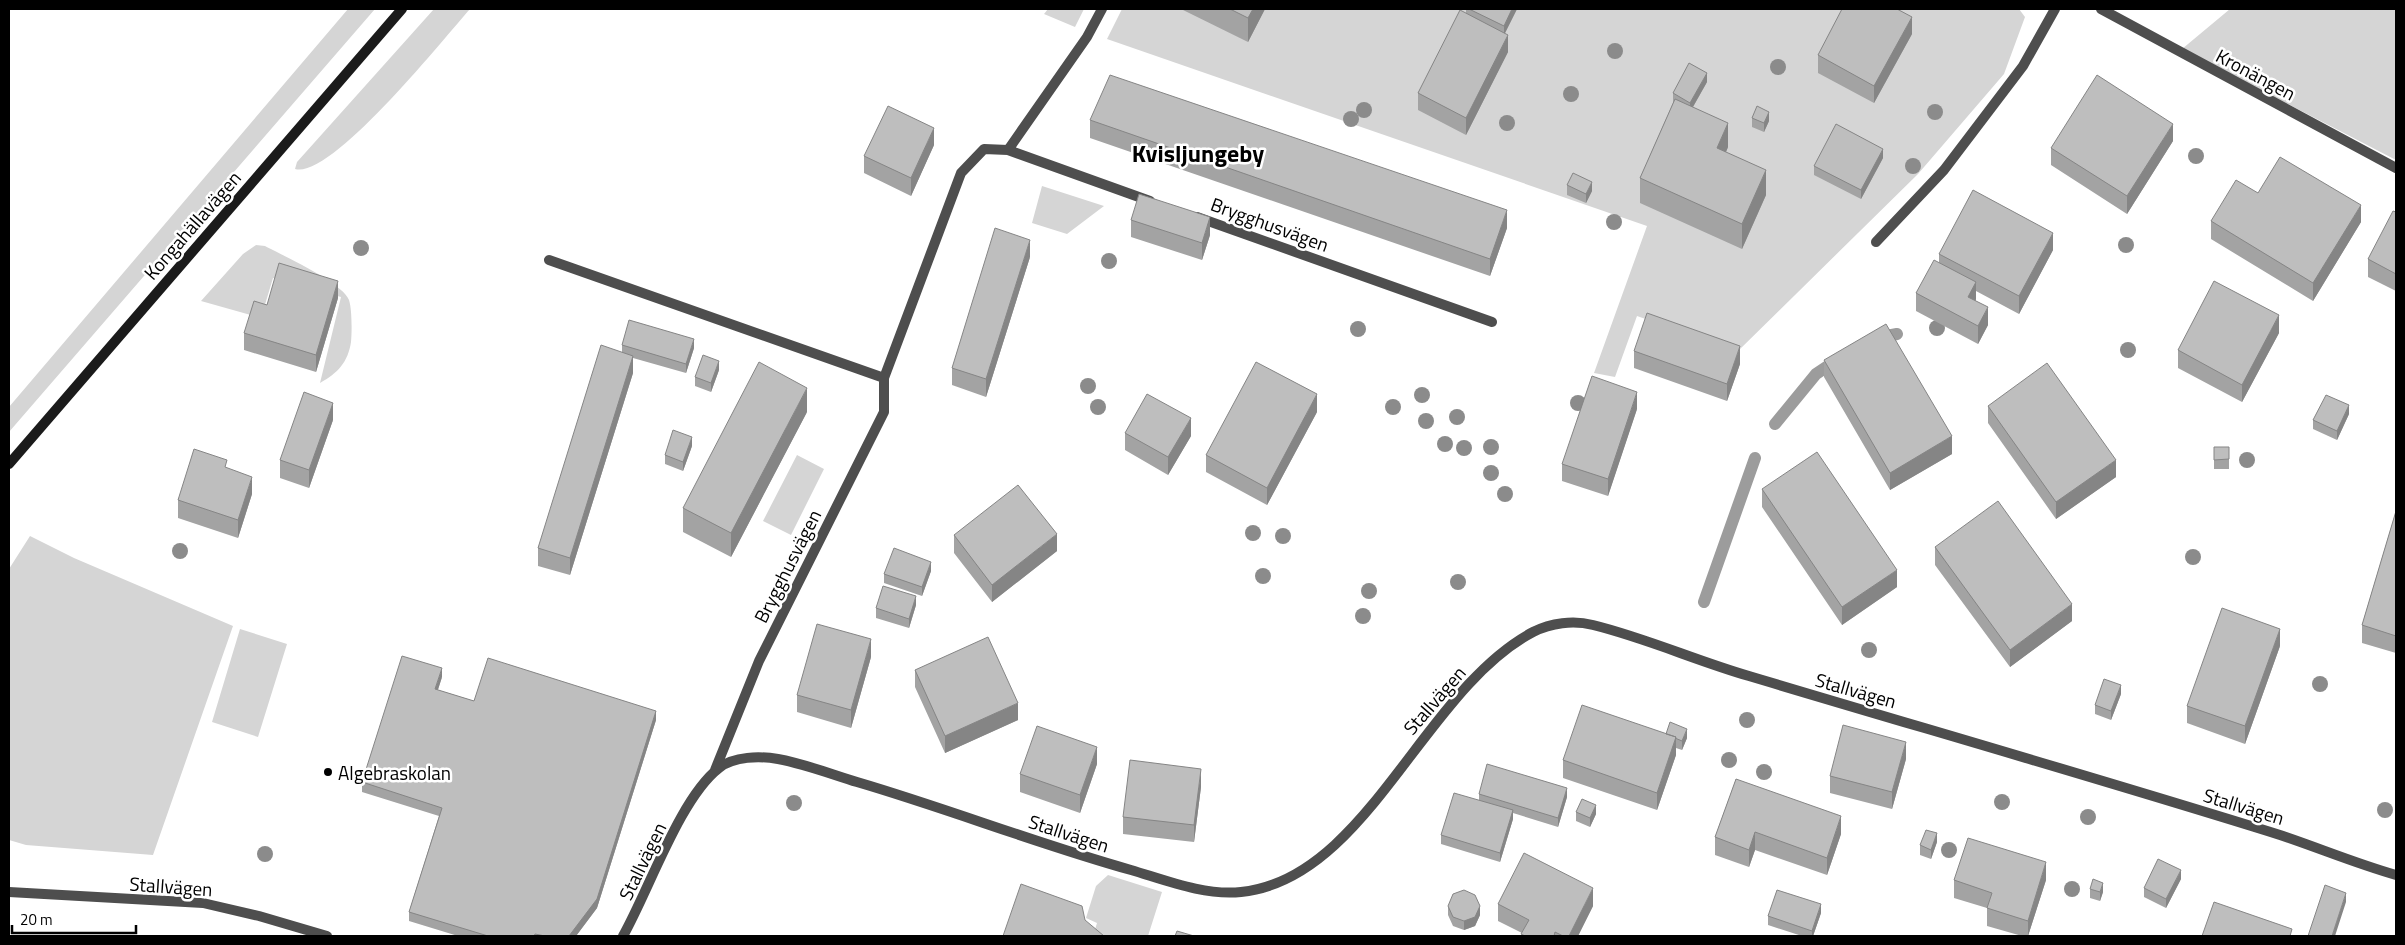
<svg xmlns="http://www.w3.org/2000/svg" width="2405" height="945" font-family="'Titillium Web',sans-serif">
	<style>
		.green { fill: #d5d5d5 }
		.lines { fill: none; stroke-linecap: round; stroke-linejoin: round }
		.stream { stroke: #9c9c9c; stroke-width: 12 }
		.street { stroke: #4e4e4e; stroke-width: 10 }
		.secondary { stroke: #1b1b1b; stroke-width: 10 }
		.tree { fill: #8b8b8b }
		.wall { fill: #a3a3a3 }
		.shaded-wall { fill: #858585 }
		.building { fill: #bebebe; stroke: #858585 }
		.poi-dot { fill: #000; stroke: #fff; stroke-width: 2 }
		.labels { text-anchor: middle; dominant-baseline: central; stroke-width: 5; stroke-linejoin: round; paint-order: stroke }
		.street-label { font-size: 19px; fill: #000; stroke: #fff }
		.poi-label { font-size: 19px; fill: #000; stroke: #fff; text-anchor: start }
		.district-label { font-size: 24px; font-weight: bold; fill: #000; stroke: #fff }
	</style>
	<rect width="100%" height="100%" fill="#fff"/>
	<path class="green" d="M348 9H375L9 432V407Z
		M434 9H470C445 37 331 180 295 169L297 162Z
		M1048 9H1084L1075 27 1044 14Z
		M1122 9H2019L2025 17 2004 74 1918 174 1738 351 1637 316 1615 377 1594 373 1647 226 1107 39Z
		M2230 9H2396V160L2182 49Z
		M1042 186 1104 206 1067 234 1032 223Z
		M256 245 265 246C282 255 343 283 349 300 352 309 352 332 351 342 348 362 338 373 320 383L341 297 273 278 261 318 201 301 243 254Z
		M797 455 824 469 791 535 763 521Z
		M30 536 74 558 233 626 153 855 26 845 9 840V569Z
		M240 629 287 644 258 737 212 722Z
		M1108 875 1162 892 1148 936H1093L1097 923 1086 918 1096 886Z"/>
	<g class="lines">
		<path class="stream" d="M1876 338 1897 334
			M1775 424 1816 374 1837 360
			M1704 602 1755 458"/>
		<path class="street" d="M2101 9 2396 168
			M1008 150 1150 201
			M1197 217 1492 322
			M1876 242 1944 170 2023 66 2055 9
			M549 260 884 378
			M715 770 759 661 884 412V378L961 173 984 149 1008 150 1087 37 1102 9
			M9 892 203 903 259 916 327 936
			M623 936C649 890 680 798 719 768 734 756 760 756 778 759 805 764 831 774 857 782 949 809 1038 844 1131 870 1165 880 1205 896 1241 892 1367 879 1423 690 1533 632 1551 623 1573 620 1593 625 1646 638 1697 661 1749 676 1926 729 2104 780 2280 835 2319 848 2357 864 2396 875"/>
		<path class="secondary" d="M9 464 402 9"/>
	</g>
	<g class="tree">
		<circle cx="1615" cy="51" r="8"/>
		<circle cx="1778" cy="67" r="8"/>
		<circle cx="1571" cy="94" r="8"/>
		<circle cx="1364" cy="110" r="8"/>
		<circle cx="1935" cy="112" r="8"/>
		<circle cx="1351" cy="119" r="8"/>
		<circle cx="1507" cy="123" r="8"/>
		<circle cx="2196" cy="156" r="8"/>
		<circle cx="1913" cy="166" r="8"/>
		<circle cx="1614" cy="222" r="8"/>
		<circle cx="2126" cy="245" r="8"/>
		<circle cx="361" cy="248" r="8"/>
		<circle cx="1109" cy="261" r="8"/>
		<circle cx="1937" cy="328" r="8"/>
		<circle cx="1358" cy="329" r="8"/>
		<circle cx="2128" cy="350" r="8"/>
		<circle cx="1088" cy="386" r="8"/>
		<circle cx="1422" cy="395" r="8"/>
		<circle cx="1578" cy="403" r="8"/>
		<circle cx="1098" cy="407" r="8"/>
		<circle cx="1393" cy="407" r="8"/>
		<circle cx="1457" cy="417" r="8"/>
		<circle cx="1426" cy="421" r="8"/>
		<circle cx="1445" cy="444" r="8"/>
		<circle cx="1491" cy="447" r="8"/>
		<circle cx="1464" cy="448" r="8"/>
		<circle cx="2247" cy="460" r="8"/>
		<circle cx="1491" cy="473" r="8"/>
		<circle cx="1505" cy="494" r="8"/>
		<circle cx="1253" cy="533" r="8"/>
		<circle cx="1283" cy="536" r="8"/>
		<circle cx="180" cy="551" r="8"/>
		<circle cx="2193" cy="557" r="8"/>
		<circle cx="1263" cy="576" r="8"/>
		<circle cx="1458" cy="582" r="8"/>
		<circle cx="1369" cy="591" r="8"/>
		<circle cx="1363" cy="616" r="8"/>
		<circle cx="1869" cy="650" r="8"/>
		<circle cx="2320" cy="684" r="8"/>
		<circle cx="1747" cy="720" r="8"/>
		<circle cx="1729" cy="760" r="8"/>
		<circle cx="1764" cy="772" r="8"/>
		<circle cx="2002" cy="802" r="8"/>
		<circle cx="794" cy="803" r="8"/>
		<circle cx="2385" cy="810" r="8"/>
		<circle cx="2088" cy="817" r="8"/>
		<circle cx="1949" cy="850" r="8"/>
		<circle cx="265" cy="854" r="8"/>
		<circle cx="2072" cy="889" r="8"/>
	</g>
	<path class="wall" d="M1181 9H1265L1248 42Z
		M1466 9H1517L1505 33 1508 52 1466 135 1418 110V93L1466 14Z
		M1912 34 1874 103 1818 73V55Z
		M1707 82 1693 107 1728 147 1726 152 1766 195 1742 249 1640 203V178L1673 103V93Z
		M1752 118 1769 121 1764 132 1752 127Z
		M1090 120 1507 228 1490 276 1090 138Z
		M2173 141 2127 214 2051 165V148Z
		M934 145 911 196 864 173V156Z
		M1883 158 1861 199 1814 175V166Z
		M1567 185 1592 191 1586 203 1567 195Z
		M2258 193 2361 222 2313 301 2211 239V221Z
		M2396 212V291L2368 277V259Z
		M1131 220 1210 235 1202 260 1131 237Z
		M2053 250 2019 314 1976 291V301L1988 325 1978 344 1916 311V293L1939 262V254Z
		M1030 257 986 397 952 385V368Z
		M338 298 316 372 244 350V333L267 305Z
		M2279 333 2242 402 2178 368V350Z
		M622 345 694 348 686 373 633 358V373L570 575 538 566V548L622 352Z
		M1634 351 1740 364 1727 401 1634 368Z
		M1824 360 1952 454 1890 490 1824 377Z
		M719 370 711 392 695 386V377Z
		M1988 406 2116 477 2056 519 1988 423Z
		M1637 409 1608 496 1562 481V464Z
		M807 412 731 557 683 532V508Z
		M1317 412 1267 505 1206 472V455Z
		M2349 414 2337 440 2313 429V420Z
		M333 420 309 488 280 478V460Z
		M1125 433 1191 436 1168 475 1125 450Z
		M692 446 683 471 665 464V455Z
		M2214 447H2229V469H2214Z
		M227 468 252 494 238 538 178 518V500Z
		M1762 489 1897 587 1842 625 1762 507Z
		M2396 511V653L2362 643V625Z
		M954 535 1057 551 992 602 954 553Z
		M1935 547 2072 621 2010 667 1935 565Z
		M931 571 922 596 884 583V574Z
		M916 605 909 628 876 618V608Z
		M2280 646 2245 744 2187 723V706Z
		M871 657 851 728 797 712V695Z
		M915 670 1018 720 945 753 915 687Z
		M442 677 438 690 474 701 656 720 597 908 576 936H458L409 921V912L439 816 362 792V782Z
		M2121 694 2111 720 2095 714V705Z
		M1666 734 1687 738 1682 750 1676 748V755L1657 810 1563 778V760Z
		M1906 759 1892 809 1830 793V776Z
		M1097 764 1080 813 1020 792V774Z
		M1736 779 1841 834 1827 875 1755 850 1749 867 1715 855V837Z
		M1201 787 1194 842 1123 834V817Z
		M1479 794 1567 797 1558 827 1513 813V819L1500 862 1441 844V835L1479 800Z
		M1576 812 1596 814 1590 827 1576 821Z
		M1937 842 1931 859 1920 855V845Z
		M2181 879 2166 908 2144 897V888Z
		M1954 880H2046L2028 936H2022L1987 926V908L1954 898Z
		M2090 889 2103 892 2100 901 2090 898Z
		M1498 904 1593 906 1578 936H1521L1522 933 1498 921Z
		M1448 906 1480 915 1475 926 1464 930 1453 926 1448 915Z
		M1821 913 1813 936H1802L1768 925V916Z"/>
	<path class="shaded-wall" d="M1253 9H1265L1248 42V18Z
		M1512 9H1517L1504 35V26Z
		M1912 17V34L1874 103V86Z
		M1508 35V52L1466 135V118Z
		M1707 73V82L1690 112V103Z
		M1769 112V121L1764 132V123Z
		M1728 123V147L1717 173V148Z
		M2173 124V141L2127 214V196Z
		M934 128V145L911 196V178Z
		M1883 149V158L1861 199V190Z
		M1766 170V195L1742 249V224Z
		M1592 182V191L1586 203V194Z
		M2361 205V222L2313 301V283Z
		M1507 210V228L1490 276V259Z
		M1210 217V235L1202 260V243Z
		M2053 233V250L2019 314V296Z
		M1030 240V257L986 397V379Z
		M338 281V298L316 372V355Z
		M1976 282V299L1968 315V297Z
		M1988 307V325L1978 344V326Z
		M2279 315V333L2242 402V385Z
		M694 339V348L686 373V364Z
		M1740 346V364L1727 401V384Z
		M633 356V373L570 575V558Z
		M719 361V370L711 392V383Z
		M807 388V412L731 557V533Z
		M1637 392V409L1608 496V479Z
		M1317 394V412L1267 505V488Z
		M333 403V420L309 488V470Z
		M2349 405V414L2337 440V431Z
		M1191 418V436L1168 475V457Z
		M1952 436V454L1890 490V473Z
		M692 437V446L683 471V462Z
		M2116 460V477L2056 519V502Z
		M252 477V494L238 538V520Z
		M1057 534V551L992 602V585Z
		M931 562V571L922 596V587Z
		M1897 570V587L1842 625V607Z
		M916 596V605L909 628V619Z
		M2072 604V621L2010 667V650Z
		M2280 629V646L2245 744V726Z
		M871 639V657L851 728V710Z
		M442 668V677L435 698V689Z
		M2121 685V694L2111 720V711Z
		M1018 703V720L945 753V736Z
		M656 711V720L597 908 576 936H569Z
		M1687 729V738L1682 750V741Z
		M1676 737V755L1657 810V793Z
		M1906 742V759L1892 809V792Z
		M1097 747V764L1080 813V795Z
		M1201 769V787L1194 842V825Z
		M1567 788V797L1558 827V818Z
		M1596 805V814L1590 827V818Z
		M1513 810V819L1500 862V853Z
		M1841 816V834L1827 875V858Z
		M1755 832V850L1749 867V850Z
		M1937 833V842L1931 859V850Z
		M2046 862V880L2028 936V921Z
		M2181 870V879L2166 908V899Z
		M2103 883V892L2100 901V892Z
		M1593 888V906L1578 936H1569Z
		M2346 893V902L2335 936H2332Z
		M1821 904V913L1813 936H1812V931Z
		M1480 906V915L1475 926 1464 930V921Z"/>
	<path class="building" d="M1230 9H1253L1248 18Z
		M1469 9H1512L1504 26Z
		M1842 9H1897L1912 17 1874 86 1818 55Z
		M1460 10 1508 35 1466 118 1418 93Z
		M1689 63 1707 73 1690 103 1673 93Z
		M1110 75 1507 210 1490 259 1090 120Z
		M2097 75 2173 124 2127 196 2051 148Z
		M1675 99 1728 123 1717 148 1766 170 1742 224 1640 178Z
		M888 106 934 128 911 178 864 156Z
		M1757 106 1769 112 1764 123 1752 118Z
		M1836 124 1883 149 1861 190 1814 166Z
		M2280 157 2361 205 2313 283 2211 221 2236 180 2258 193Z
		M1573 173 1592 182 1586 194 1567 185Z
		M1973 190 2053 233 2019 296 1939 254Z
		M1139 194 1210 217 1202 243 1131 220Z
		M2393 211 2396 212V274L2368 259Z
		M995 228 1030 240 986 379 952 368Z
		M1934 260 1976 282 1968 297 1988 307 1978 326 1916 293Z
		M279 263 338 281 316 355 244 333 254 301 267 305Z
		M2214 281 2279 315 2242 385 2178 350Z
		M1647 313 1740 346 1727 384 1634 351Z
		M629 320 694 339 686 364 622 345Z
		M1886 324 1952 436 1890 473 1824 360Z
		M601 345 633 356 570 558 538 548Z
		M703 355 719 361 711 383 695 377Z
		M759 362 807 388 731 533 683 508Z
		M1256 362 1317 394 1267 488 1206 455Z
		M2047 363 2116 460 2056 502 1988 406Z
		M1592 376 1637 392 1608 479 1562 464Z
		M304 392 333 403 309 470 280 460Z
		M1147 394 1191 418 1168 457 1125 433Z
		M2326 395 2349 405 2337 431 2313 420Z
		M673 430 692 437 683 462 665 455Z
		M2214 447H2229V459L2214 460Z
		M194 449 227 460 225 467 252 477 238 520 178 500Z
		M1817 452 1897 570 1842 607 1762 489Z
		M1018 485 1057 534 992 585 954 535Z
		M1998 501 2072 604 2010 650 1935 547Z
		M2396 511V636L2362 625Z
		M894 548 931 562 922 587 884 574Z
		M883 586 916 596 909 619 876 608Z
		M2222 608 2280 629 2245 726 2187 706Z
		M817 624 871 639 851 710 797 695Z
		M988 637 1018 703 945 736 915 670Z
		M402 656 442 668 435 689 474 701 488 658 656 711 597 899 569 936H545L535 934 534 936H488L409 912 442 808 362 782Z
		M2104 679 2121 685 2111 711 2095 705Z
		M1582 705 1676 737 1657 793 1563 760Z
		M1670 722 1687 729 1682 741 1675 738 1676 737 1666 734Z
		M1843 725 1906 742 1892 792 1830 776Z
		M1037 726 1097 747 1080 795 1020 774Z
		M1130 760 1201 769 1194 825 1123 817Z
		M1487 764 1567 788 1558 818 1479 794Z
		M1736 779 1841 816 1827 858 1755 832 1749 850 1715 837Z
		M1454 793 1513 810 1500 853 1441 835Z
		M1582 799 1596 805 1590 818 1576 812Z
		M1926 830 1937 833 1931 850 1920 845Z
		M1968 838 2046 862 2028 921 1987 908 1992 893 1954 880Z
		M1524 853 1593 888 1569 936H1563L1555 932 1554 936H1525L1521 934 1529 920 1498 904Z
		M2158 859 2181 870 2166 899 2144 888Z
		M2093 879 2103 883 2100 892 2090 889Z
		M1021 884 1082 906 1085 920 1104 936H1003Z
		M2325 885 2346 893 2332 936H2308Z
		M1464 890 1475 895 1480 906 1475 917 1464 921 1453 917 1448 906 1453 894Z
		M1777 890 1821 904 1812 931 1768 916Z
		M2214 902 2292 929 2290 936H2202Z
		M1177 931 1194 936H1175Z"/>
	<circle class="poi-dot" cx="328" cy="772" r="5"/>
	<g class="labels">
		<g class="street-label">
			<text transform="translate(2256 74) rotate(28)">Kronängen</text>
			<text transform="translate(1270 224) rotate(20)">Brygghusvägen</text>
			<text transform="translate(192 225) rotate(-49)">Kongahällavägen</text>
			<text transform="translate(787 566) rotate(-63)">Brygghusvägen</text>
			<text transform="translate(1856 690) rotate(16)">Stallvägen</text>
			<text transform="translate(1434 700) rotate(-49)">Stallvägen</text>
			<text transform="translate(2244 806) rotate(17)">Stallvägen</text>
			<text transform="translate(1069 833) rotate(18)">Stallvägen</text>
			<text transform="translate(642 861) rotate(-64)">Stallvägen</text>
			<text transform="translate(171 886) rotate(4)">Stallvägen</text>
		</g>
		<g class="poi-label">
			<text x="338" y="772">Algebraskolan</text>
		</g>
		<g class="district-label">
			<text x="1198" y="153">Kvisljungeby</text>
		</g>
	</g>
	<rect width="2405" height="945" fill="none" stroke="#000000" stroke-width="20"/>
	<path d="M12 925v8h124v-8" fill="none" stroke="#000000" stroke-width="2.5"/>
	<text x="20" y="925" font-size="15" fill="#000000" stroke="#ffffff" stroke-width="4" paint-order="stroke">20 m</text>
</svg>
